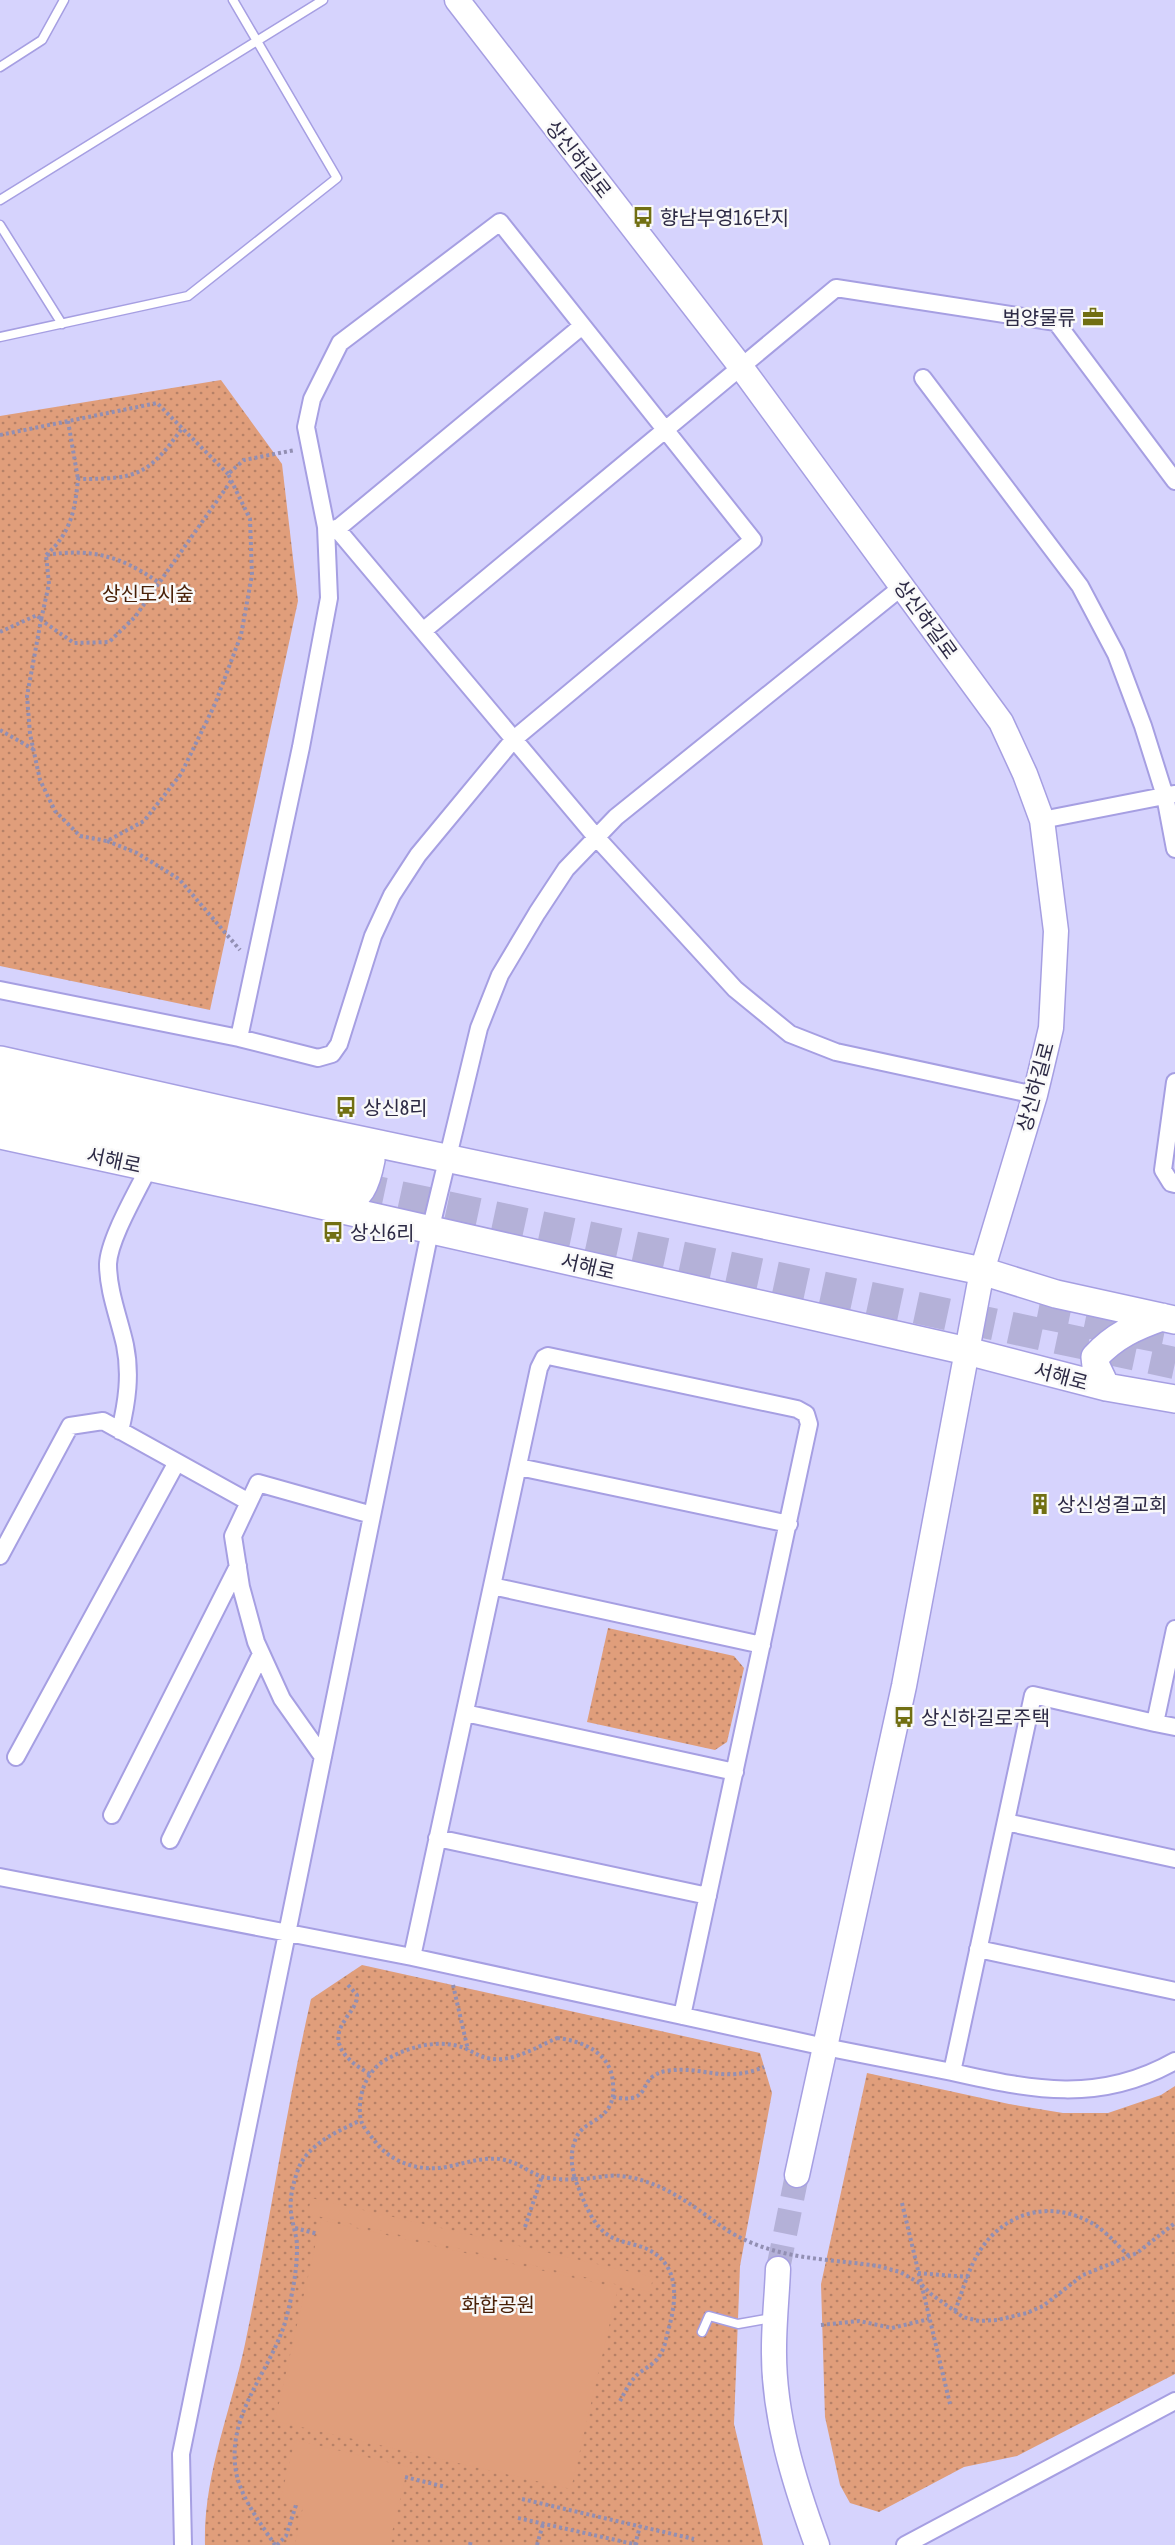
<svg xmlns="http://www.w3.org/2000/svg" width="1175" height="2545" font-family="'Asap Condensed','Noto Sans KR',sans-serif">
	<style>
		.grass { fill: url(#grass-dots) }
		.pitch { fill: #e09e7b }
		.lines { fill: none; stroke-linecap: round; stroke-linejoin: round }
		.secondary-tunnel { stroke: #b4b1d8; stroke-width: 24; stroke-dasharray: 24 12; stroke-linecap: butt }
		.highway-tunnel { stroke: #b4b1d8; stroke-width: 32; stroke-dasharray: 32 16; stroke-linecap: butt }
		.lane-casing { stroke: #a69fe2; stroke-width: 11 }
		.street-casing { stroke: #a69fe2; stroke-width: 20 }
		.secondary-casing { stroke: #a69fe2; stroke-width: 27 }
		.primary-casing { stroke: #a69fe2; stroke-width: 30 }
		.highway-casing { stroke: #a69fe2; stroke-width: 34 }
		.path { stroke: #928fb3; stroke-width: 4; stroke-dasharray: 3 3; stroke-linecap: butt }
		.lane { stroke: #fff; stroke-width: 8 }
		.street { stroke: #fff; stroke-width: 16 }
		.secondary { stroke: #fff; stroke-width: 24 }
		.primary { stroke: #fff; stroke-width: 27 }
		.highway { stroke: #fff; stroke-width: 32 }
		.path-bridge { stroke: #928fb3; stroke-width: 4; stroke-dasharray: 3 3; stroke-linecap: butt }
		.labels { text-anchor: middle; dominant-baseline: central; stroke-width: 5; stroke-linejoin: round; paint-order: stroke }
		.street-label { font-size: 20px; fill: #2d2a45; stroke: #f9f9f9 }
		.poi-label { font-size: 20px; fill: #2d2a45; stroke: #f9f9f9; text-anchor: start }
		.park-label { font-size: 20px; fill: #492007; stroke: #f9f9f9 }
	</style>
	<defs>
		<pattern id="grass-dots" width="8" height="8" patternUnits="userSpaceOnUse" patternTransform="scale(1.5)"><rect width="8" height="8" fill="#e09e7b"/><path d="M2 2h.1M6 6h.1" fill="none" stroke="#b68167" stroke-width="1.8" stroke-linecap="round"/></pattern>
	</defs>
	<rect width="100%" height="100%" fill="#d6d3fd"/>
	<path class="grass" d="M221 380 282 464 298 601 210 1010 0 966V416Z
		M608 1628 734 1656 744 1668 727 1742 715 1750 587 1722Z
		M362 1965 760 2053 772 2093 740 2266 734 2424 763 2545H205C203 2476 231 2411 245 2344 269 2229 285 2113 311 1999Z
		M867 2073 1009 2104 1063 2113H1108L1161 2095 1175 2086V2374L1017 2456 964 2467 879 2512 850 2503 840 2485 825 2417 821 2284Z"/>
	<path class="pitch" d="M311 2198 653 2277 650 2292 308 2214Z
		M321 2220 618 2288 571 2489 275 2421Z
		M295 2440 408 2467 389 2545H295L303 2507 280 2501Z"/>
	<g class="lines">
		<path class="secondary-tunnel" d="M778 2269 797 2175"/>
		<path class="highway-tunnel" d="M353 1187 1175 1363
			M1038 1312 1175 1340"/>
		<defs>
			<path id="lane" d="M0 67 42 40 64 0
				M0 200 323 0
				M0 225 62 324
				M0 337 188 296 337 178 233 0
				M702 2332 709 2316 738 2324 772 2318"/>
			<path id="street" d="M923 378 1080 586 1116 654 1143 726 1165 796 1175 849
				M326 527 337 529 596 837 735 989 790 1034 836 1052 1035 1095
				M337 529 582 326
				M423 631 836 288 1056 322 1175 481
				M1042 820 1174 794
				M0 990 239 1038 318 1058 332 1054 339 1044 373 936 392 895 418 855 514 739 753 540 500 222 340 343 312 399 306 427 326 527 329 598 301 747 239 1038
				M1175 1082 1163 1170 1171 1183 1175 1184
				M120 1431C127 1402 131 1374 125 1345 119 1318 108 1291 108 1264 109 1239 137 1192 149 1167
				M519 1467 789 1524
				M0 1556 70 1426 103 1421 249 1502
				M492 1586 762 1645
				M1175 1629 1155 1723 1175 1727
				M465 1713 735 1772
				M1155 1723 1033 1695 952 2072C1032 2090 1099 2104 1175 2061
				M16 1757 177 1462
				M323 1757 282 1699 256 1642 241 1587 233 1536 258 1483 372 1515
				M112 1815 238 1566
				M1006 1822 1175 1859
				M437 1838 708 1896
				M170 1840 261 1654
				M0 1877 412 1957
				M978 1949 1175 1991
				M682 2016 809 1424 806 1414 797 1409 548 1356 544 1358 539 1368 412 1957 825 2047 952 2072
				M183 2545 181 2454 430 1231 479 1028 500 975 537 913 566 869 616 817 903 586
				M905 2545 1175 2401"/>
			<path id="secondary" d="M457 0 741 367 1001 722 1025 774 1042 820 1056 931 1051 1028 1035 1095 982 1271 904 1686 797 2175
				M778 2269C777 2295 774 2322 774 2348 773 2415 794 2482 817 2545"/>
			<path id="primary" d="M0 1060 308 1129 982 1271 1056 1294 1175 1320
				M0 1135 259 1191 967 1351 1106 1387 1175 1399
				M338 1209C361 1196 366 1186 371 1160L360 1143
				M1106 1387 1096 1366 1095 1357C1114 1336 1136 1326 1162 1317"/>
			<path id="highway" d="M0 1083 357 1166
				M0 1110 339 1184"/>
		</defs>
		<use href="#lane" class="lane-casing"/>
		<use href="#street" class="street-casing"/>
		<use href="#secondary" class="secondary-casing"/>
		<use href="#primary" class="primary-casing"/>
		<use href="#highway" class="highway-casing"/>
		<path class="path" d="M68 421 78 479
			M0 435 157 403 228 474
			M231 481 135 617 109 642 74 643 41 620 27 696 30 734 40 780 55 811 80 836 107 841 144 821 181 774 215 704 241 635 252 575 250 519 228 474 244 460 295 450
			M46 555C71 533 75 510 78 479 137 479 148 476 183 427
			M0 632 37 615 41 620 49 584 46 555C91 548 121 556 158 582
			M0 730 33 749
			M107 841 137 853 179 879 240 950
			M348 1985 357 1995C357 2006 350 2011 345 2020 327 2045 349 2062 370 2074
			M453 1985 468 2050
			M557 2038C583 2041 612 2053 613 2084 614 2093 613 2102 607 2110 598 2122 582 2124 576 2138 570 2152 571 2165 575 2179 565 2180 553 2179 543 2177 530 2173 519 2163 505 2160 487 2156 469 2162 451 2166 423 2173 391 2164 374 2140 362 2125 359 2123 360 2103 362 2084 371 2068 387 2059 409 2047 434 2040 458 2046 468 2048 477 2056 487 2058 510 2064 537 2047 557 2038Z
			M613 2097C656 2105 634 2077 666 2071 703 2065 722 2084 764 2067
			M902 2203 950 2404
			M525 2227 542 2176
			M295 2228 318 2234
			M878 2266 900 2272 921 2284 931 2294 963 2317 979 2321 997 2320 1027 2313 1043 2306 1083 2275 1137 2253 1175 2223
			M918 2273 968 2277
			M955 2311C961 2295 966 2278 973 2263 996 2214 1049 2196 1095 2225 1108 2233 1118 2246 1129 2256
			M821 2325 859 2321 892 2328 929 2319
			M620 2401C625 2392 630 2381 638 2374 646 2367 656 2364 661 2353 665 2347 666 2338 668 2331 677 2300 681 2264 645 2248 629 2242 612 2242 600 2228 588 2215 582 2196 575 2179 590 2180 607 2174 621 2176 664 2181 694 2207 728 2231
			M405 2477 446 2487
			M522 2499 694 2539
			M518 2518 638 2545
			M275 2545C259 2521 237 2493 235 2464 230 2409 272 2369 286 2319 292 2296 297 2272 297 2247 297 2235 292 2224 291 2212 289 2198 294 2180 299 2167 310 2143 337 2132 359 2121
			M277 2545 286 2536 296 2505
			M470 2545 471 2540
			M537 2545 543 2524
			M635 2545 640 2526"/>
		<use href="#lane" class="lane"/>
		<use href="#street" class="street"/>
		<use href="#secondary" class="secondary"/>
		<use href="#primary" class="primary"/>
		<use href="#highway" class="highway"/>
		<path class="path-bridge" d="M728 2231C777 2260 823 2258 878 2266"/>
	</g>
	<defs>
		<symbol id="bus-bare" viewBox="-9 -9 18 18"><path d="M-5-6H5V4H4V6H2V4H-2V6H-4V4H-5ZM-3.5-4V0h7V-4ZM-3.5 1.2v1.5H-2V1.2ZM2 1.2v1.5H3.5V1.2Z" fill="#716f12" stroke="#f9f9f9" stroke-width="2.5" paint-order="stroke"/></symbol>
		<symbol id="office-bare" viewBox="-9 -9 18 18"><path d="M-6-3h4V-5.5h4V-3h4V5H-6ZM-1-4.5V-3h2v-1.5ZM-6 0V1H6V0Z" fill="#716f12" stroke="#f9f9f9" stroke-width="2.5" paint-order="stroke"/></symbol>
		<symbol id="building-bare" viewBox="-9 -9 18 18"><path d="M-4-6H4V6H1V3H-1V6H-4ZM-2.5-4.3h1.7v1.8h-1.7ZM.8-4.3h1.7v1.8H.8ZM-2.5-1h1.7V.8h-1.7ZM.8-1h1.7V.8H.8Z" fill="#716f12" stroke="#f9f9f9" stroke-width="2.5" paint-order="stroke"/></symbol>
	</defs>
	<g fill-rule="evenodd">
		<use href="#bus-bare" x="628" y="202" width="30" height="30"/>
		<use href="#office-bare" x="1078" y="302" width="30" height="30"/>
		<use href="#bus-bare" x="331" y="1092" width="30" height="30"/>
		<use href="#bus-bare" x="318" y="1217" width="30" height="30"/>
		<use href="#building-bare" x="1025" y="1489" width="30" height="30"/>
		<use href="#bus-bare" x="889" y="1702" width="30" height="30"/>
	</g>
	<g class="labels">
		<g class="street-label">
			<text transform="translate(579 159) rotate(52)">상신하길로</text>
			<text transform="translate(926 619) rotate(54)">상신하길로</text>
			<text transform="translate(1035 1087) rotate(-75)">상신하길로</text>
			<text transform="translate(114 1160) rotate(12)">서해로</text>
			<text transform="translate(588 1266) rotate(13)">서해로</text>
			<text transform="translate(1061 1376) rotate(15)">서해로</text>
		</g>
		<g class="poi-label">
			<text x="660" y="217">향남부영16단지</text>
			<text x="1076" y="317" text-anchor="end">범양물류</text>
			<text x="363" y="1107">상신8리</text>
			<text x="350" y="1232">상신6리</text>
			<text x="1057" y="1504">상신성결교회</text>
			<text x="921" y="1717">상신하길로주택</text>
		</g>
		<g class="park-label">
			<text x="148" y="593">상신도시숲</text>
			<text x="498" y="2304">화합공원</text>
		</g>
	</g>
</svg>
